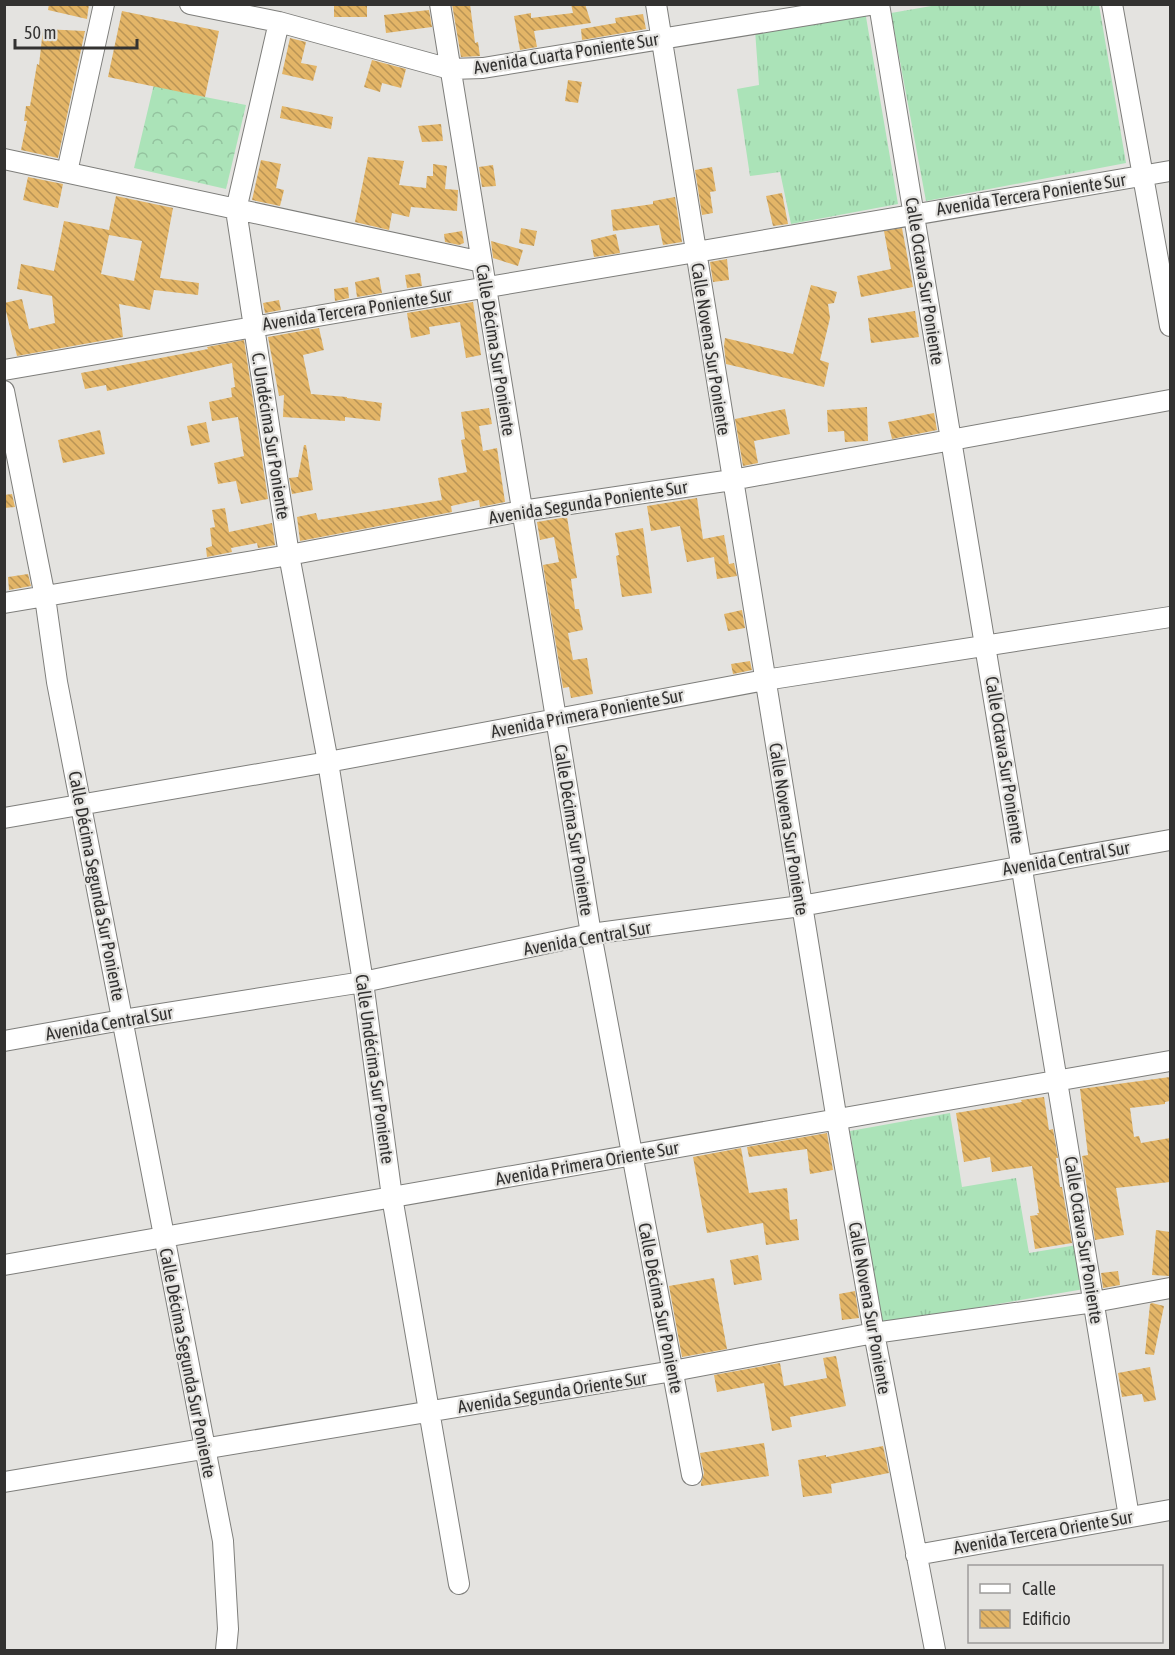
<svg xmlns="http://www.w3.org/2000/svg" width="1175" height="1655" font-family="'Asap Condensed',sans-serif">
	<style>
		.grass { fill: url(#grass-tufts) }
		.forest { fill: url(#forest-crowns) }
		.building { fill: url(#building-back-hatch); fill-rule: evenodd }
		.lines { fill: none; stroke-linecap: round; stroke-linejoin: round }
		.minor-casing { stroke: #7e7e7b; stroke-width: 22 }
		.minor { stroke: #fff; stroke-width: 20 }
		.labels { text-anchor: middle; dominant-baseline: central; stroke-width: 4.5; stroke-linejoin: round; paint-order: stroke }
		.street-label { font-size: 18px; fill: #333231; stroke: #e4e3e0 }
	</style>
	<defs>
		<pattern id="grass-tufts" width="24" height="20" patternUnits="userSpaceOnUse" patternTransform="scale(1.5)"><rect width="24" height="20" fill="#abe3b8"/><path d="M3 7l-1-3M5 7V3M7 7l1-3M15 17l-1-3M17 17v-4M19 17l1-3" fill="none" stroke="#94c39f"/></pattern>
		<pattern id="forest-crowns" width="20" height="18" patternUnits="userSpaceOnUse" patternTransform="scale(1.5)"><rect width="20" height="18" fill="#abe3b8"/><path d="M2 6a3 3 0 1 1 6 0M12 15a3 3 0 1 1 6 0" fill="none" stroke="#94c39f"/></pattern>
		<pattern id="building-back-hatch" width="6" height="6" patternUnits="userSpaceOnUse" patternTransform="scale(1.5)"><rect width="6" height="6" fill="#e3b567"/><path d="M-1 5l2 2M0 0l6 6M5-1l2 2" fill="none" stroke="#b99455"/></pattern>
	</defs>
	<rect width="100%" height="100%" fill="#e4e3e0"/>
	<path class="grass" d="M943 4 1099 5 1126 163 926 201 891 13Z
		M865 11 898 204 791 224 780 172 750 176 737 89 759 85 755 30Z
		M950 1113 962 1187 1016 1178 1029 1253 1077 1245 1084 1289 882 1324 850 1131Z"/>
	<path class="forest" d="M154 84 205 97 246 105 226 189 134 168Z"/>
	<path class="building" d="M49 4H89L87 19 48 10Z
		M334 4H367V17H334Z
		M452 4H470L475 43 478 42 480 56 461 57Z
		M571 4H585L591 23 534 31 537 47 520 50 514 16 531 13V18L573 13Z
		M429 10 432 27 386 33 384 15Z
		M122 11 219 31 205 97 108 77Z
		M643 14 646 29 582 40 581 29 616 23 615 18Z
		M43 29 85 31 58 158 21 150 27 121H24L26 106H30L37 64 39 65Z
		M290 38 306 42 301 63 317 66 313 81 282 74Z
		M372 60 406 69 401 88 382 83 380 92 364 87Z
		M568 80 582 82 578 103 565 101Z
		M282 106 333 117 331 129 280 118Z
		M441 124 443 141 422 142 418 126Z
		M368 157 404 161 399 185 426 188 427 176H433V164L447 166 445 189 458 190 457 211 411 207 409 217 392 213 389 230 355 222Z
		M261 160 281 164 276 188 284 190 280 206 252 200Z
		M493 165 496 186 482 187 479 167Z
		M712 167 716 191 710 192 713 213 702 215 695 170Z
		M28 177 63 184 58 208 23 200Z
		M782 193 788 224 773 226 766 196Z
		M116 196 173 208 160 278 199 283 198 295 154 290 150 310 119 304 123 337 17 356 4 303 22 299 29 329 55 323 52 296 17 289 21 264 54 271 64 221 109 230ZM109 235 142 241 134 281 101 274Z
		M675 197 682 242 663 245 659 225 613 231 611 210 653 204V201Z
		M521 228 537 231 534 246 519 243Z
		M902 228 913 287 861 297 857 276 891 269 884 231Z
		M462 231 464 243 459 245 445 242 444 234Z
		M616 234 620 253 594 257 591 240Z
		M491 241 523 250 518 266 493 258Z
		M727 259 729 280 713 282 710 262Z
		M420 273 422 286 407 288 405 275Z
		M379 277 382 293 357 297 355 282Z
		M811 285 837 292 834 303 828 304 830 318 820 360 829 363 824 387 726 364 724 346 725 338 793 354Z
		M348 287 349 298 335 301 334 289Z
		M279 300 281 310 265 313 263 303Z
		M473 302 481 355 466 358 460 322 429 327 430 334 411 338 407 313Z
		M915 311 919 337 871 343 868 318Z
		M319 328 324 350 303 355 311 394 347 397V398L382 403 380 421 345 417V421L283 417 284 395 279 396 268 337Z
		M244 340 268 499 241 504 236 481 218 484 214 463 244 456 238 417 212 421 209 402 232 397 231 388 235 387 232 363 107 391 106 385 85 389 81 373 208 349 207 347Z
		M867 407 868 441 845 442 844 431 828 432 827 410Z
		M489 408 492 424 479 426 483 451 497 448 505 502 480 507 479 500 451 506 452 512 300 541 297 517 316 513 318 520 442 500 438 478 467 472 461 440 465 439 461 412Z
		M785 409 790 434 754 441 758 463 743 466 735 419Z
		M934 413 937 430 892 439 888 422Z
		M206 422 210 442 191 446 187 426Z
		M100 430 105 454 63 463 58 440Z
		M304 445H306L313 490 292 494 289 478 298 477Z
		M12 494 15 507 4 508V495Z
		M697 498 703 539 724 535 729 564 734 563 737 576 717 579 714 557 687 562 680 526 651 531 647 506Z
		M225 508 229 532 272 523 275 545 258 548 257 543 231 548 232 552 207 557 206 548 212 546 210 528 215 527 212 510Z
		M567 517 577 578 571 579 575 609H579L583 630 568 633 573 660 587 658 593 694 571 698 569 687 563 688 543 565 559 562 554 537 540 540 537 522Z
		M643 528 652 593 622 597 616 556 619 555 615 533Z
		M28 574 31 586 9 590 8 577Z
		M742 610 745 628 728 631 724 614Z
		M750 661 752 670 733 674 731 664Z
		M1170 1077V1101L1165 1102V1104L1130 1108 1134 1137 1139 1136 1141 1143 1170 1138V1182L1116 1188 1124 1235 1095 1240 1082 1156 1088 1155 1080 1089Z
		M1044 1097 1049 1130 1053 1129 1058 1158H1056L1060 1187H1062L1072 1243 1035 1249 1030 1216 1038 1215 1037 1213H1039L1032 1166 992 1172 990 1157 964 1162 956 1113 1022 1102 1021 1100Z
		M827 1133 833 1170 810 1174 807 1149 749 1157 747 1147Z
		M741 1148 749 1193 787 1188 790 1220 797 1219 799 1240 766 1245 763 1223 707 1233 693 1157Z
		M1156 1230 1170 1232V1276L1152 1275Z
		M758 1255 762 1280 734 1285 730 1260Z
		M1118 1271 1120 1285 1103 1288 1101 1273Z
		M714 1278 727 1349 682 1357 669 1286Z
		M855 1291 859 1318 842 1320 839 1294Z
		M1152 1303 1164 1306 1154 1355 1145 1354 1150 1304Z
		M836 1356 846 1406 790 1417 792 1427 772 1431 764 1383 717 1392 714 1375 780 1363 784 1386 827 1378 823 1358Z
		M1150 1367 1156 1400 1144 1402 1142 1394 1122 1397 1118 1373Z
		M764 1443 769 1476 701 1486V1483L704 1473 700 1453Z
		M883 1446 889 1473 831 1484 832 1493 803 1497 798 1460 826 1455V1457Z"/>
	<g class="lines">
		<defs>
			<path id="minor" d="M190 4 279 22 450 69 483 68 876 4
				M440 4 591 934 692 1475
				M656 4 837 1121 874 1333 935 1650
				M879 4 1129 1517
				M1112 4 1170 326
				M279 22 236 210 289 555 328 762 363 982 392 1197 459 1584
				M4 159 482 262
				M67 172 104 4
				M4 370C235 329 465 291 696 252 854 224 1012 197 1170 171
				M4 391 45 597 57 682 223 1541 228 1629 226 1650
				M4 603 289 555 522 511 732 480 1170 400
				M4 818 328 762 765 680 1170 617
				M4 1041 122 1020 363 982 591 934 801 906 1170 840
				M4 1265 1170 1061
				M4 1482 673 1371 874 1333 1094 1302 1170 1288
				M916 1555 1170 1510"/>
		</defs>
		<use href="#minor" class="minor-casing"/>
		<use href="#minor" class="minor"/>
	</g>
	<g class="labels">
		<g class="street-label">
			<text transform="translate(566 53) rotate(-9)">Avenida Cuarta Poniente Sur</text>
			<text transform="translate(1031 194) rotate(-9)">Avenida Tercera Poniente Sur</text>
			<text transform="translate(925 281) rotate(81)">Calle Octava Sur Poniente</text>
			<text transform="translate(357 309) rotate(-9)">Avenida Tercera Poniente Sur</text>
			<text transform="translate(711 349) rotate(81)">Calle Novena Sur Poniente</text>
			<text transform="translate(496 350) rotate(81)">Calle Décima Sur Poniente</text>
			<text transform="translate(271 436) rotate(81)">C. Undécima Sur Poniente</text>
			<text transform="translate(588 502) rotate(-9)">Avenida Segunda Poniente Sur</text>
			<text transform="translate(587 713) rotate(-11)">Avenida Primera Poniente Sur</text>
			<text transform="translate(1005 760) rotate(81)">Calle Octava Sur Poniente</text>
			<text transform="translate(789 829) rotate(81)">Calle Novena Sur Poniente</text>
			<text transform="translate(574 830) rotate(81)">Calle Décima Sur Poniente</text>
			<text transform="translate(1066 858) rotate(-10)">Avenida Central Sur</text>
			<text transform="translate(97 886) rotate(79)">Calle Décima Segunda Sur Poniente</text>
			<text transform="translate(587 938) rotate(-10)">Avenida Central Sur</text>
			<text transform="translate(109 1023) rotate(-10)">Avenida Central Sur</text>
			<text transform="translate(375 1069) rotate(82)">Calle Undécima Sur Poniente</text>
			<text transform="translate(587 1163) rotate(-10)">Avenida Primera Oriente Sur</text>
			<text transform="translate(1084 1240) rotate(81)">Calle Octava Sur Poniente</text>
			<text transform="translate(661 1308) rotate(79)">Calle Décima Sur Poniente</text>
			<text transform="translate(870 1308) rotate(80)">Calle Novena Sur Poniente</text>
			<text transform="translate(188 1363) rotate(79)">Calle Décima Segunda Sur Poniente</text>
			<text transform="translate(552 1392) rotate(-9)">Avenida Segunda Oriente Sur</text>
			<text transform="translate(1043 1532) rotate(-10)">Avenida Tercera Oriente Sur</text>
		</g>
	</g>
	<rect width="1175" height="1655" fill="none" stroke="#333231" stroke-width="12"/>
	<rect x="968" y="1565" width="195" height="78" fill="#e4e3e0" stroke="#9d9c9a" stroke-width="1.5"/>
	<rect x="980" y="1584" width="30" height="9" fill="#ffffff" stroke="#9d9c9a" stroke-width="1.5"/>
	<text x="1022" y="1595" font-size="18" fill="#333231">Calle</text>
	<rect x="980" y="1610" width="30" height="18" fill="url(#building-back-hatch)" stroke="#9d9c9a" stroke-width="1.5"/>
	<text x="1022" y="1625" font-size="18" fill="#333231">Edificio</text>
	<path d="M15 39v9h122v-9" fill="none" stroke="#333231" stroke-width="3"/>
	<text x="24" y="39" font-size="18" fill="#333231" stroke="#e4e3e0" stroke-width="4.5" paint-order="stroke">50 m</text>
</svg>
